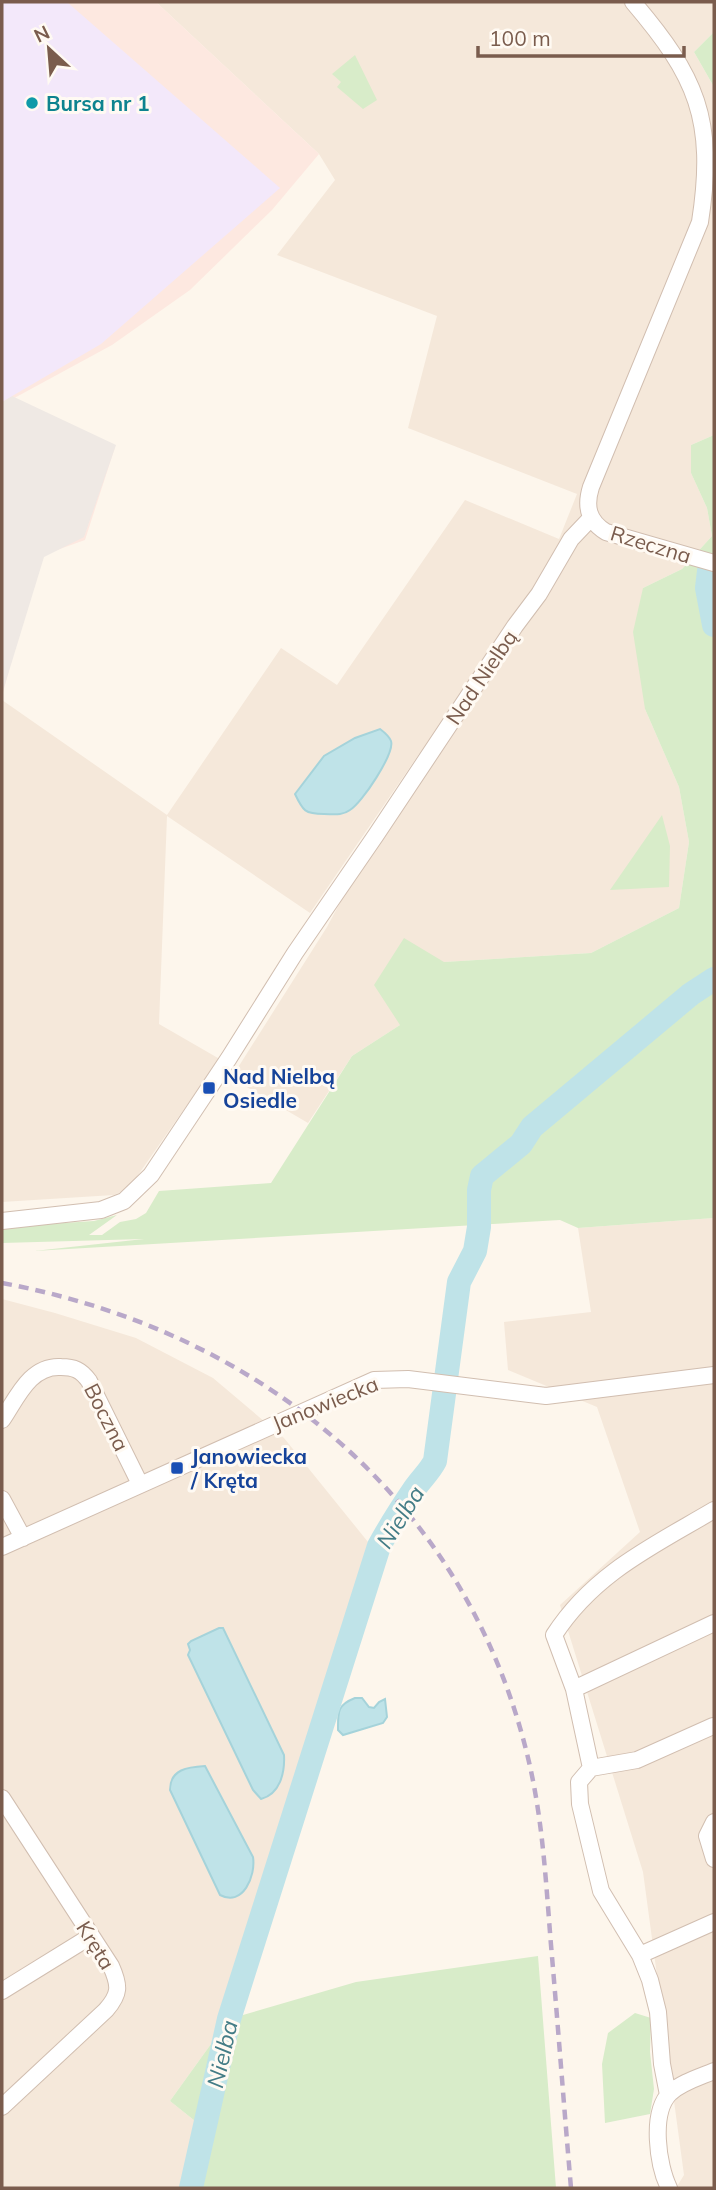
<svg xmlns="http://www.w3.org/2000/svg" width="716" height="2190" font-family="Mulish,sans-serif">
	<style>
		.residential { fill: #f5e8da; fill-rule: evenodd }
		.commercial { fill: #fde8e0 }
		.industrial { fill: #efe9e4 }
		.education { fill: #f3e8fa }
		.green { fill: #d8ecc9 }
		.water { fill: #bfe3e8; stroke: #a5d3da; stroke-width: 2 }
		.lines { fill: none; stroke-linecap: round; stroke-linejoin: round }
		.river { stroke: #bfe3e8; stroke-width: 24 }
		.minor-casing { stroke: #d1beb0; stroke-width: 18 }
		.minor { stroke: #fff; stroke-width: 16 }
		.rail { stroke: #b9a8c9; stroke-width: 4.5; stroke-dasharray: 10 7; stroke-linecap: butt }
		.culture-dot { fill: #0f9aa8; stroke: #fffaf3; stroke-width: 2.5 }
		.transit-dot { fill: #1a4fb4; stroke: #fffaf3; stroke-width: 2.5 }
		.labels { text-anchor: middle; dominant-baseline: central; stroke-width: 6; stroke-linejoin: round; paint-order: stroke }
		.culture-label { font-size: 21px; font-weight: bold; fill: #0d838f; stroke: #fffaf3; text-anchor: start }
		.street-label { font-size: 21px; fill: #7a5c4d; stroke: #fffaf3 }
		.transit-label { font-size: 21px; font-weight: bold; fill: #164399; stroke: #fffaf3; text-anchor: start }
		.water-label { font-size: 23px; font-style: italic; fill: #437c86; stroke: #fffaf3 }
	</style>
	<rect width="100%" height="100%" fill="#fdf6ec"/>
	<path class="residential" d="M156 2H714V32L694 52 714 87V435L691 445V473L707 508 712 536 682 569 643 588 645 709 679 787 689 842 679 908 591 953 444 962 400 1025 352 1056 308 1123 233 1079 212 1069 129 1188 114 1195 2 1202V700L167 815 281 648 337 685 465 500 559 539 577 494 408 428 437 316 277 255 335 180 319 154ZM421 751 327 927 237 1069 159 1024 167 816 310 913Z
		M714 1218V2188H676L684 2175 643 1872 560 1605 640 1532 597 1407 508 1370 504 1322 591 1312 578 1228Z
		M2 1299 55 1313 136 1338 213 1378 284 1438 368 1542 229 2019 170 2101 205 2129 191 2188H2Z"/>
	<path class="commercial" d="M2 2H156L319 154 272 210 190 290 112 345 7 402 115 447 85 540 40 556 2 696Z"/>
	<path class="industrial" d="M12 396 116 445 84 537 44 557 2 694V402Z"/>
	<path class="education" d="M2 2H67L280 188 101 344 2 402Z"/>
	<path class="green" d="M714 32V87L694 52Z
		M355 55 377 100 363 109 337 87 341 82 332 74Z
		M714 435V1218L578 1228 560 1220 34 1251 144 1239 2 1243V1227L94 1221 117 1215 89 1235H102L120 1222 136 1219 146 1213 159 1191 271 1183 352 1056 400 1025 374 985 404 938 444 962 591 953 679 908 689 842 679 787 645 709 633 632 643 588 682 569 712 536 707 508 691 473V445Z
		M662 815 670 846 669 887 610 890Z
		M538 1956 556 2188H191L205 2129 170 2101 229 2019 356 1982Z
		M635 2013 651 2018 650 2052 654 2089 650 2114 605 2123 602 2064 608 2033Z"/>
	<path class="water" d="M380 729C384 732 389 736 391 741 395 753 362 803 350 810 342 816 333 814 324 814 305 814 303 811 295 794L324 756 355 738Z
		M219 1628H223L284 1755C285 1773 280 1794 261 1799L253 1790 188 1655 190 1650 188 1644 191 1641Z
		M355 1698H362L369 1707 374 1708 379 1702 385 1699 387 1717 383 1723 343 1735 338 1730C338 1712 337 1705 355 1698Z
		M205 1766 253 1857C256 1876 243 1907 220 1895L170 1790C170 1769 188 1767 205 1766Z"/>
	<g class="lines">
		<path class="river" d="M709 571 707 588 714 625
			M191 2188 229 2019 379 1546C390 1526 402 1507 415 1488 422 1478 430 1471 435 1461L459 1282 475 1251 479 1227V1190L482 1176 521 1144 532 1127 691 994 714 979"/>
		<defs>
			<path id="minor" d="M633 2C696 76 716 119 700 222L591 487C585 506 588 521 606 532L714 563
				M2 1221 101 1210 124 1201 151 1175 229 1058 295 953 376 835 515 626 539 594 571 539 591 518
				M2 1420C17 1398 30 1365 61 1367 74 1367 81 1370 89 1381L140 1484
				M2 1499 23 1538
				M2 1547 374 1380 408 1379 546 1396 714 1375
				M574 1689 714 1623
				M591 1768 637 1760 713 1726
				M2 1798 111 1966C120 1986 120 1994 106 2010L2 2107
				M714 1822 707 1836 714 1859
				M640 1955 714 1922
				M2 1991 91 1936
				M668 2095 662 2064 658 2012 650 1980 640 1955 601 1891 580 1804 579 1782 591 1768 574 1689 554 1635C594 1573 653 1546 714 1510
				M669 2188C658 2166 650 2113 670 2093 682 2082 700 2077 714 2071"/>
		</defs>
		<use href="#minor" class="minor-casing"/>
		<use href="#minor" class="minor"/>
		<path class="rail" d="M2 1283C260 1331 468 1500 529 1762 543 1822 546 1884 551 1945 558 2026 564 2107 571 2188"/>
	</g>
	<circle class="culture-dot" cx="32" cy="103" r="7"/>
	<g class="transit-dot">
		<rect x="202" y="1081" width="14" height="14" rx="3.5"/>
		<rect x="170" y="1461" width="14" height="14" rx="3.5"/>
	</g>
	<g class="labels">
		<g class="culture-label">
			<text x="46" y="103">Bursa nr 1</text>
		</g>
		<g class="street-label">
			<text transform="translate(651 544) rotate(17)">Rzeczna</text>
			<text transform="translate(481 677) rotate(-56)">Nad Nielbą</text>
			<text transform="translate(325 1403) rotate(-22)">Janowiecka</text>
			<text transform="translate(107 1417) rotate(63)">Boczna</text>
			<text transform="translate(96 1945) rotate(58)">Kręta</text>
		</g>
		<g class="transit-label">
			<text x="223" y="1076">Nad Nielbą<tspan x="223" dy="24">Osiedle</tspan></text>
			<text x="191" y="1456">Janowiecka<tspan x="191" dy="24">/ Kręta</tspan></text>
		</g>
		<g class="water-label">
			<text transform="translate(400 1517) rotate(-58)">Nielba</text>
			<text transform="translate(222 2054) rotate(-77)">Nielba</text>
		</g>
	</g>
	<rect width="716" height="2190" fill="none" stroke="#7a5c4d" stroke-width="7"/>
	<g transform="translate(49 49) rotate(334)" stroke="#fffaf3" stroke-width="5" paint-order="stroke">
	<path d="M0-5L12 26L0 18L-12 26Z" fill="#7a5c4d"/>
	<text y="-10" font-size="19" font-weight="bold" text-anchor="middle" fill="#7a5c4d">N</text>
	</g>
	<path d="M478 46v10h206v-10" fill="none" stroke="#7a5c4d" stroke-width="3.5"/>
	<text x="489" y="46" font-size="21" fill="#7a5c4d" stroke="#fffaf3" stroke-width="5" paint-order="stroke">100 m</text>
</svg>
